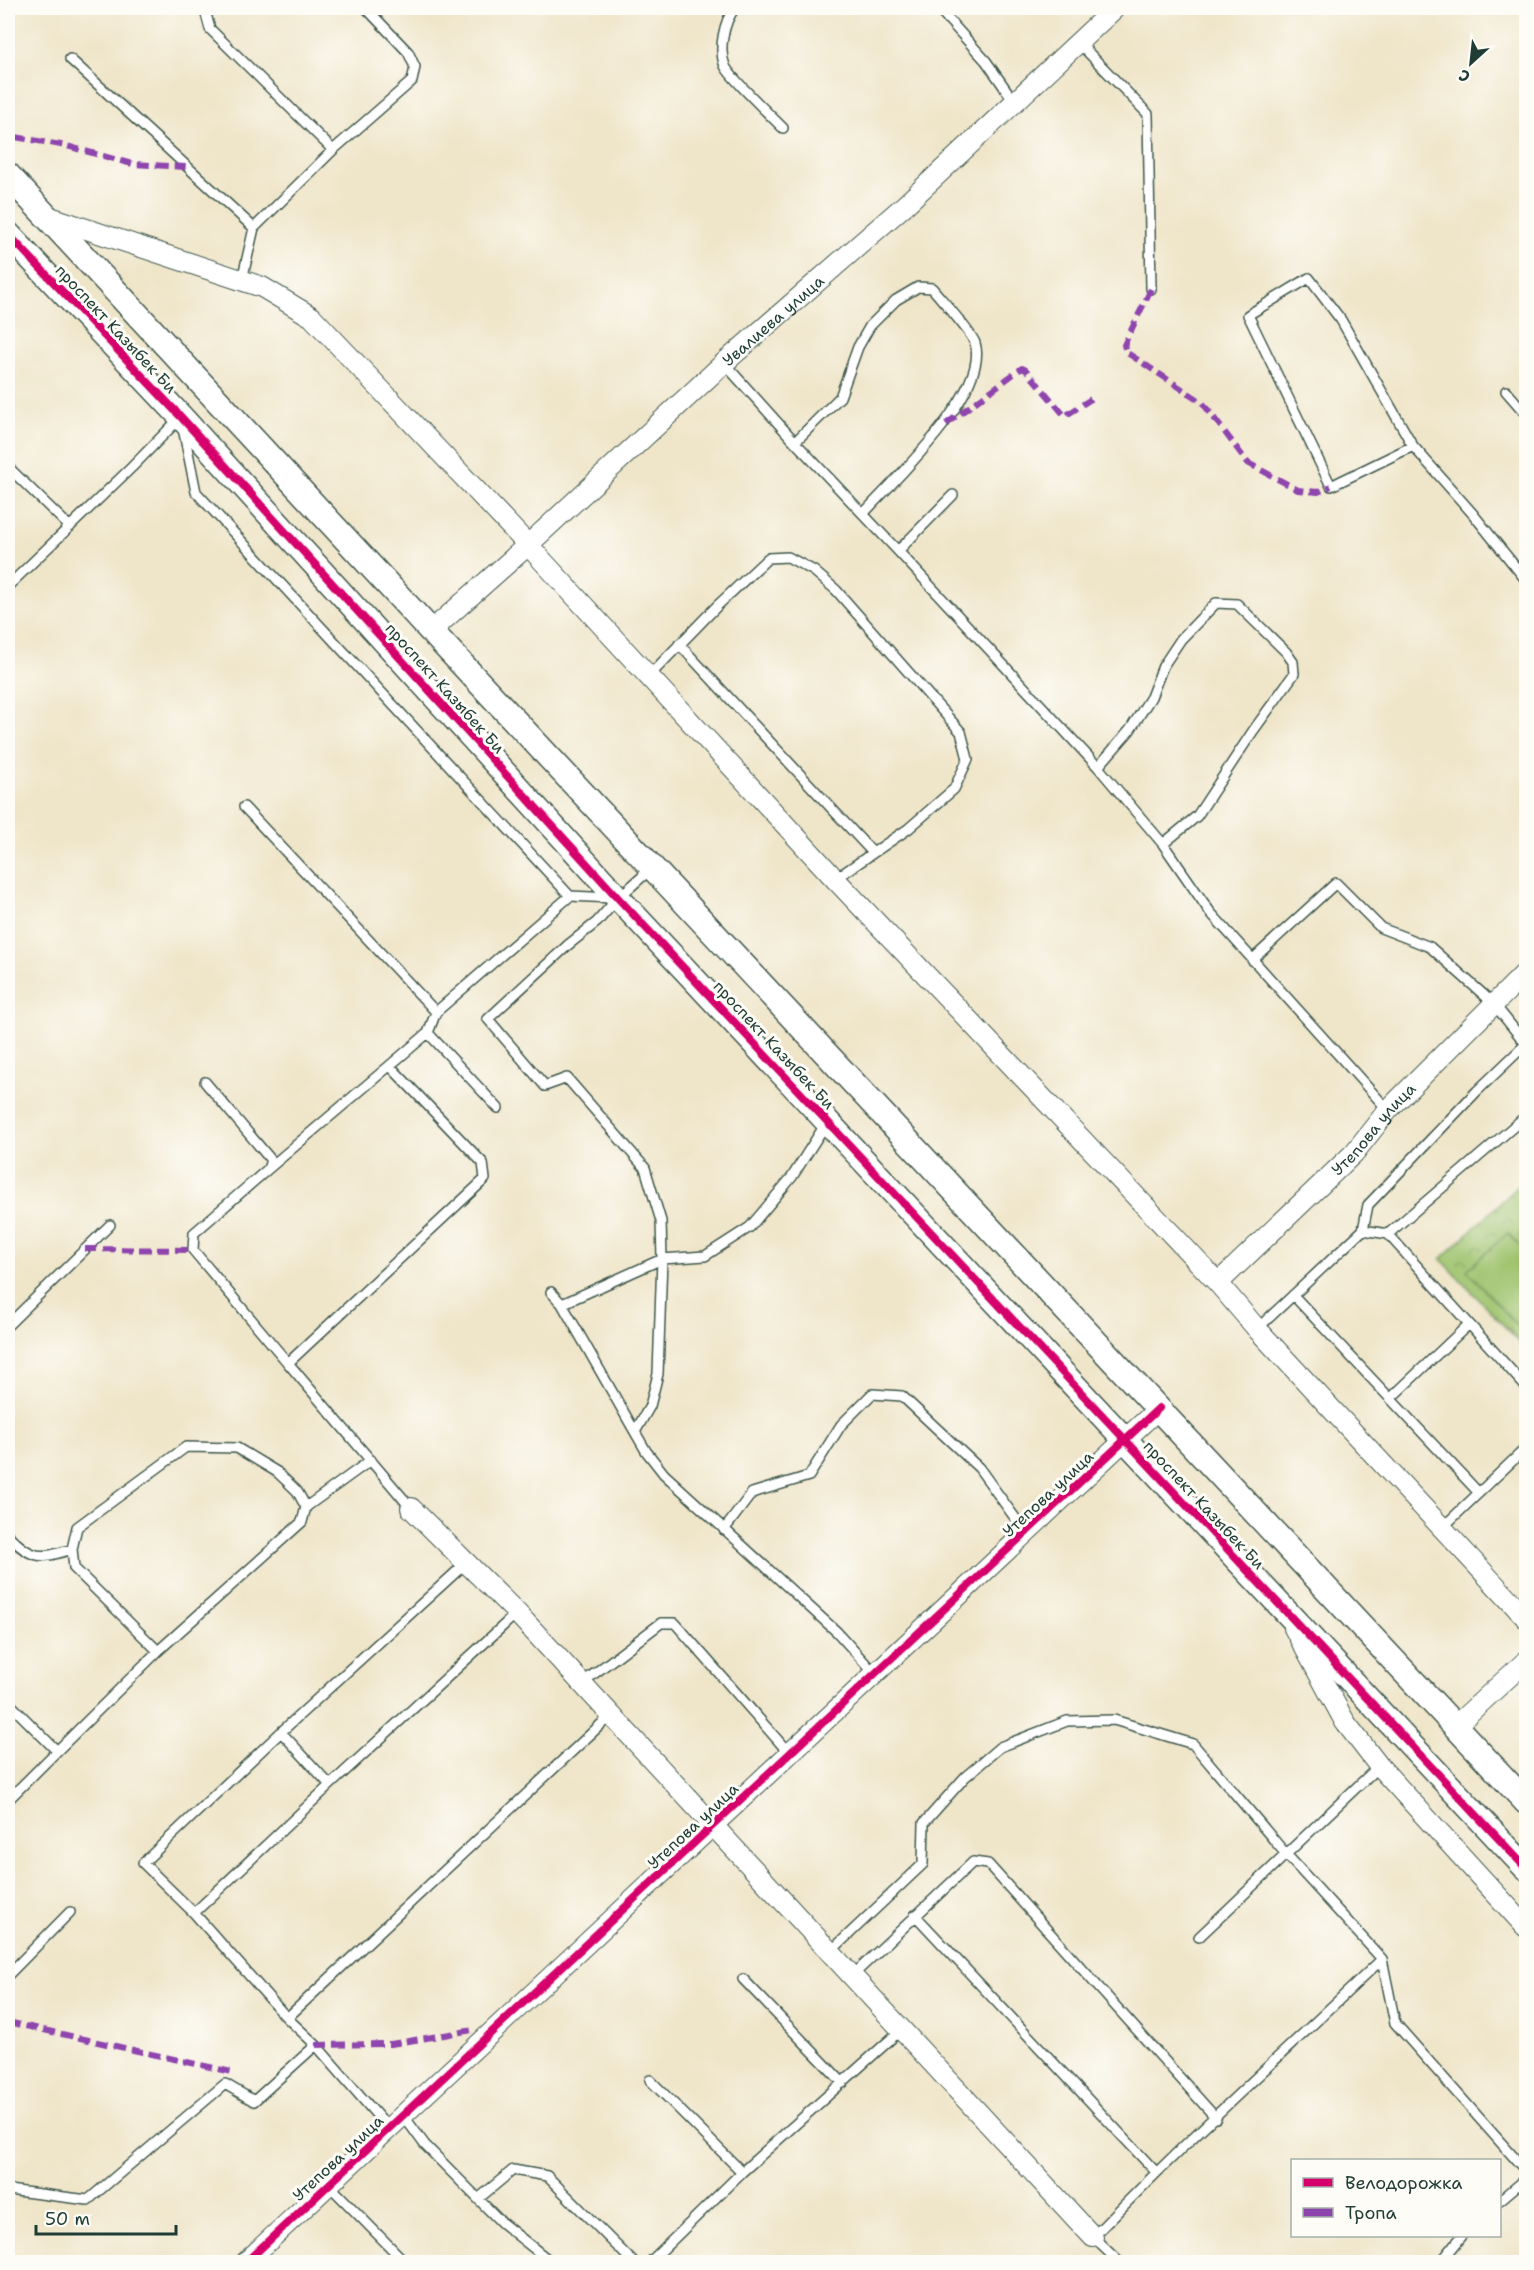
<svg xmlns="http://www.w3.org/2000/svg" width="1534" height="2270" font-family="'Shantell Sans',sans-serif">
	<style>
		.park { fill: url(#park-crowns); stroke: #5e8050; stroke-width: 1.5 }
		.pitch { fill: #9ec26c; stroke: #5e8050; stroke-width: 1.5 }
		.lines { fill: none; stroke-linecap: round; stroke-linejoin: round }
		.stream { stroke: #4bb9c5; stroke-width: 5 }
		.service-casing { stroke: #3e564a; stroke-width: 12 }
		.minor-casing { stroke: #3e564a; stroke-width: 22 }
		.tertiary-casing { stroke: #3e564a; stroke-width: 27 }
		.service { stroke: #fff; stroke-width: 9 }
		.minor { stroke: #fff; stroke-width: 20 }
		.tertiary { stroke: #fff; stroke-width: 24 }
		.quiet { stroke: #8e44ad; stroke-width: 6; stroke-dasharray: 12 6; stroke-linecap: butt }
		.cycleway-casing { stroke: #fdfcf7; stroke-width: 11 }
		.cycleway { stroke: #d6006c; stroke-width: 8 }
		.labels { text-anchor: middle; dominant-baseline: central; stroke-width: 6; stroke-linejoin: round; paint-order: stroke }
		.street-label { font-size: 16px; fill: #1f3d34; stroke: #fdfcf7 }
	</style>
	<defs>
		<pattern id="park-crowns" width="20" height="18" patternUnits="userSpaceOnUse" patternTransform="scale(1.5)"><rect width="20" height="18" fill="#9ec26c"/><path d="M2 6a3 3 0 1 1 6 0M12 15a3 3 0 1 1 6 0" fill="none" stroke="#809f5a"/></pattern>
	</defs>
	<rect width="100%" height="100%" fill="#fdfcf7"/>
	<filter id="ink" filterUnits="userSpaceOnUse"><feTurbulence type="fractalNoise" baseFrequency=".0167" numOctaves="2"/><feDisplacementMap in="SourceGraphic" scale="12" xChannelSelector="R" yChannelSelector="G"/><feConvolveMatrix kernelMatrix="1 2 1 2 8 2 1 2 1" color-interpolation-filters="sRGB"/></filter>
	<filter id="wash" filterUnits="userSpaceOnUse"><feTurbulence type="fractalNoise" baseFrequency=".008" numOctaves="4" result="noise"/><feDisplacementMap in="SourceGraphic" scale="24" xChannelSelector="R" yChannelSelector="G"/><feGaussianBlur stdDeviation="1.35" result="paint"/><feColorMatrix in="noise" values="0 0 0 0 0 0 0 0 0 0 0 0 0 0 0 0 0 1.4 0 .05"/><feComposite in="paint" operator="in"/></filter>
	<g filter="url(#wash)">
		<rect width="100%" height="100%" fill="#efe5c9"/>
		<path class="park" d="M1526 1179V1349L1441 1259Z"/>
		<path class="pitch" d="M1508 1233 1526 1253V1336L1467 1270Z"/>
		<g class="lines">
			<path class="stream" d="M8 9 11 8"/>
		</g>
	</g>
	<g filter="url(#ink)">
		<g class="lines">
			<defs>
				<path id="service" d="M208 8 206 14 210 29 333 150 254 228 242 280
					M735 8C724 21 718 49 725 66 729 76 772 117 783 128
					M938 8 986 61 1014 101
					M1078 42 1148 114 1151 289
					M70 59 254 228
					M333 150 412 81 415 67 408 52 366 8
					M724 363 795 442 898 551 953 495
					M1506 391 1526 414
					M183 428 196 492 570 896 612 898
					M795 442 840 397 858 347 870 326 896 300 918 287 932 288C941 299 972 333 975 343 990 391 894 480 864 513
					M1413 446 1331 486 1248 315 1309 278 1341 320 1413 446 1473 514 1526 580
					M8 467 70 527
					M898 551 1098 767
					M8 586 132 467 181 417
					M679 644 873 853
					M648 677 718 605 768 558 788 557 814 571 836 590 961 732 968 759 954 789 908 829 835 879
					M8 789V790
					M244 807 436 1012
					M1163 844 1197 816 1253 731 1294 674 1293 662 1286 652 1237 604 1216 603 1181 639 1163 666 1151 697 1130 730 1098 767 1163 844 1210 912 1388 1110
					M652 868 618 898 597 922 568 945 488 1019 545 1086 567 1078 645 1168 661 1221 662 1259 658 1374 650 1406 635 1432 646 1451 664 1474 837 1632 875 1674
					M1252 960 1336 883 1381 928 1430 947 1494 1004 1526 1044
					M428 1033 498 1108
					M390 1066 483 1163 485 1179 288 1363 411 1508
					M205 1082 271 1160 268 1169 194 1233 193 1250 288 1363
					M268 1169 428 1033 436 1012 570 896
					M1363 1230 1388 1234 1526 1387
					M1388 1234 1526 1116
					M551 1292 562 1304 635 1432
					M1293 1295 1479 1493
					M562 1304 662 1259 705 1256 750 1227 792 1177 827 1122
					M8 1325 110 1225
					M1257 1329 1363 1230 1368 1205 1477 1091 1526 1044
					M1391 1398 1468 1325
					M306 1507 371 1460
					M1442 1528 1526 1448
					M724 1530 752 1493 809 1476 841 1425 872 1394 902 1396 979 1468 1026 1533
					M8 1535C32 1560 41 1559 72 1549
					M582 1683 661 1623H675L789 1753
					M8 1702 57 1751 8 1800
					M281 1732 330 1785
					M57 1751 158 1651 302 1522 306 1507 297 1491 277 1472 237 1448 186 1447 77 1527 72 1549 74 1568 158 1651
					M194 1913 330 1785 517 1613
					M915 1915 1156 2172
					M1199 1937 1379 1766
					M830 1952 923 1864 924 1823 965 1777 1000 1747 1067 1721 1114 1720 1193 1744 1285 1853 1382 1959C1285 2052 1185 2141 1093 2237L1119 2262
					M1382 1959 1395 2023 1526 2171
					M8 1975 70 1912
					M852 1976 973 1862 988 1864 1216 2118
					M743 1979 843 2083
					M287 2018 611 1715
					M650 2080 742 2172
					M403 2115 425 2145 502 2223 551 2262
					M389 2129 316 2045 287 2018 194 1913 143 1863 281 1732 466 1563
					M329 2185 405 2262
					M8 2190 88 2200 225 2084 254 2101 316 2045
					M478 2199 513 2170 547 2176 633 2262
					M1500 2200 1526 2178
					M650 2262 742 2172 901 2030
					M1441 2262 1462 2236"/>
				<g id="minor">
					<path d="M47 216 262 287 312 317 528 545 835 879 1218 1283 1257 1329 1526 1618"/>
					<path id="s1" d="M431 631 528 545 724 363 905 205 1115 8"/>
					<path id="s2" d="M1218 1283 1354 1153 1388 1110 1526 972"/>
					<path d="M411 1508 517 1613 1093 2237"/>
					<path d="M1294 1628 1345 1722 1379 1766 1526 1927"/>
					<path d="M1455 1726 1526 1661"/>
					<path d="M246 2262 1159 1408"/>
				</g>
				<path id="tertiary" d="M8 175 431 631 1526 1802
					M8 234 181 417 618 898 1526 1868"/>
			</defs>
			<use href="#service" class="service-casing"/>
			<use href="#minor" class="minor-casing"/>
			<use href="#tertiary" class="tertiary-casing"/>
			<use href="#service" class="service"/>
			<use href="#minor" class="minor"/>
			<use href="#tertiary" class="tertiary"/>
			<path class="quiet" d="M15 137 67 146 132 164 187 167
				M1151 289 1124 345 1126 352 1202 402 1248 463 1298 490 1318 492 1331 486
				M946 424 1022 368 1026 370 1065 416 1091 399
				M85 1249 193 1250
				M8 2022 232 2072
				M316 2045 391 2044 473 2030"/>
			<defs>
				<path id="cycleway" d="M8 234 181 417 618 898 1526 1868
					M246 2262 1159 1408"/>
			</defs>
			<use href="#cycleway" class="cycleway-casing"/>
			<use href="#cycleway" class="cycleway"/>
		</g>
	</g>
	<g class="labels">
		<g class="street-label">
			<text stroke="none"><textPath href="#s1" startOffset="462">Увалиева улица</textPath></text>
			<text transform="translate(116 329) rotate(47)">проспект Казыбек Би</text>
			<text transform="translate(445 688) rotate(48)">проспект Казыбек Би</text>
			<text transform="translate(774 1045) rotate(47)">проспект Казыбек Би</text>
			<text stroke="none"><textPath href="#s2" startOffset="219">Утепова улица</textPath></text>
			<text transform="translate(1048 1494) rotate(-43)">Утепова улица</text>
			<text transform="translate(1204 1505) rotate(47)">проспект Казыбек Би</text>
			<text transform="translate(693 1826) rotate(-43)">Утепова улица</text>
			<text transform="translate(338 2158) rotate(-43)">Утепова улица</text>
		</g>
	</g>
	<rect width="1534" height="2270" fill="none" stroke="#fdfcf7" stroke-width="30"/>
	<rect x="1291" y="2159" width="210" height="78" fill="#fdfcf7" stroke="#a4b0a9" stroke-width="1.5"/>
	<rect x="1303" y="2178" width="30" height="9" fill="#d6006c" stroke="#a4b0a9" stroke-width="1.5"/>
	<text x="1345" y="2189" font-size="18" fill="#1f3d34">Велодорожка</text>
	<rect x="1303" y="2208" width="30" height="9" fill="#8e44ad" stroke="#a4b0a9" stroke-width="1.5"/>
	<text x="1345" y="2219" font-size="18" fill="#1f3d34">Тропа</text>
	<g transform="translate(1471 63) rotate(207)" stroke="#fdfcf7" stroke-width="4.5" paint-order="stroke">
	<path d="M0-4.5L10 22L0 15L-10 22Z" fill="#1f3d34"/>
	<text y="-9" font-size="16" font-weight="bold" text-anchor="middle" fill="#1f3d34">С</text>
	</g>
	<path d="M36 2225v9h140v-9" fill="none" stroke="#1f3d34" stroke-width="3"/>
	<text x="45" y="2225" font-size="18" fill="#1f3d34" stroke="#fdfcf7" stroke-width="4.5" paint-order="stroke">50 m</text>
</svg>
